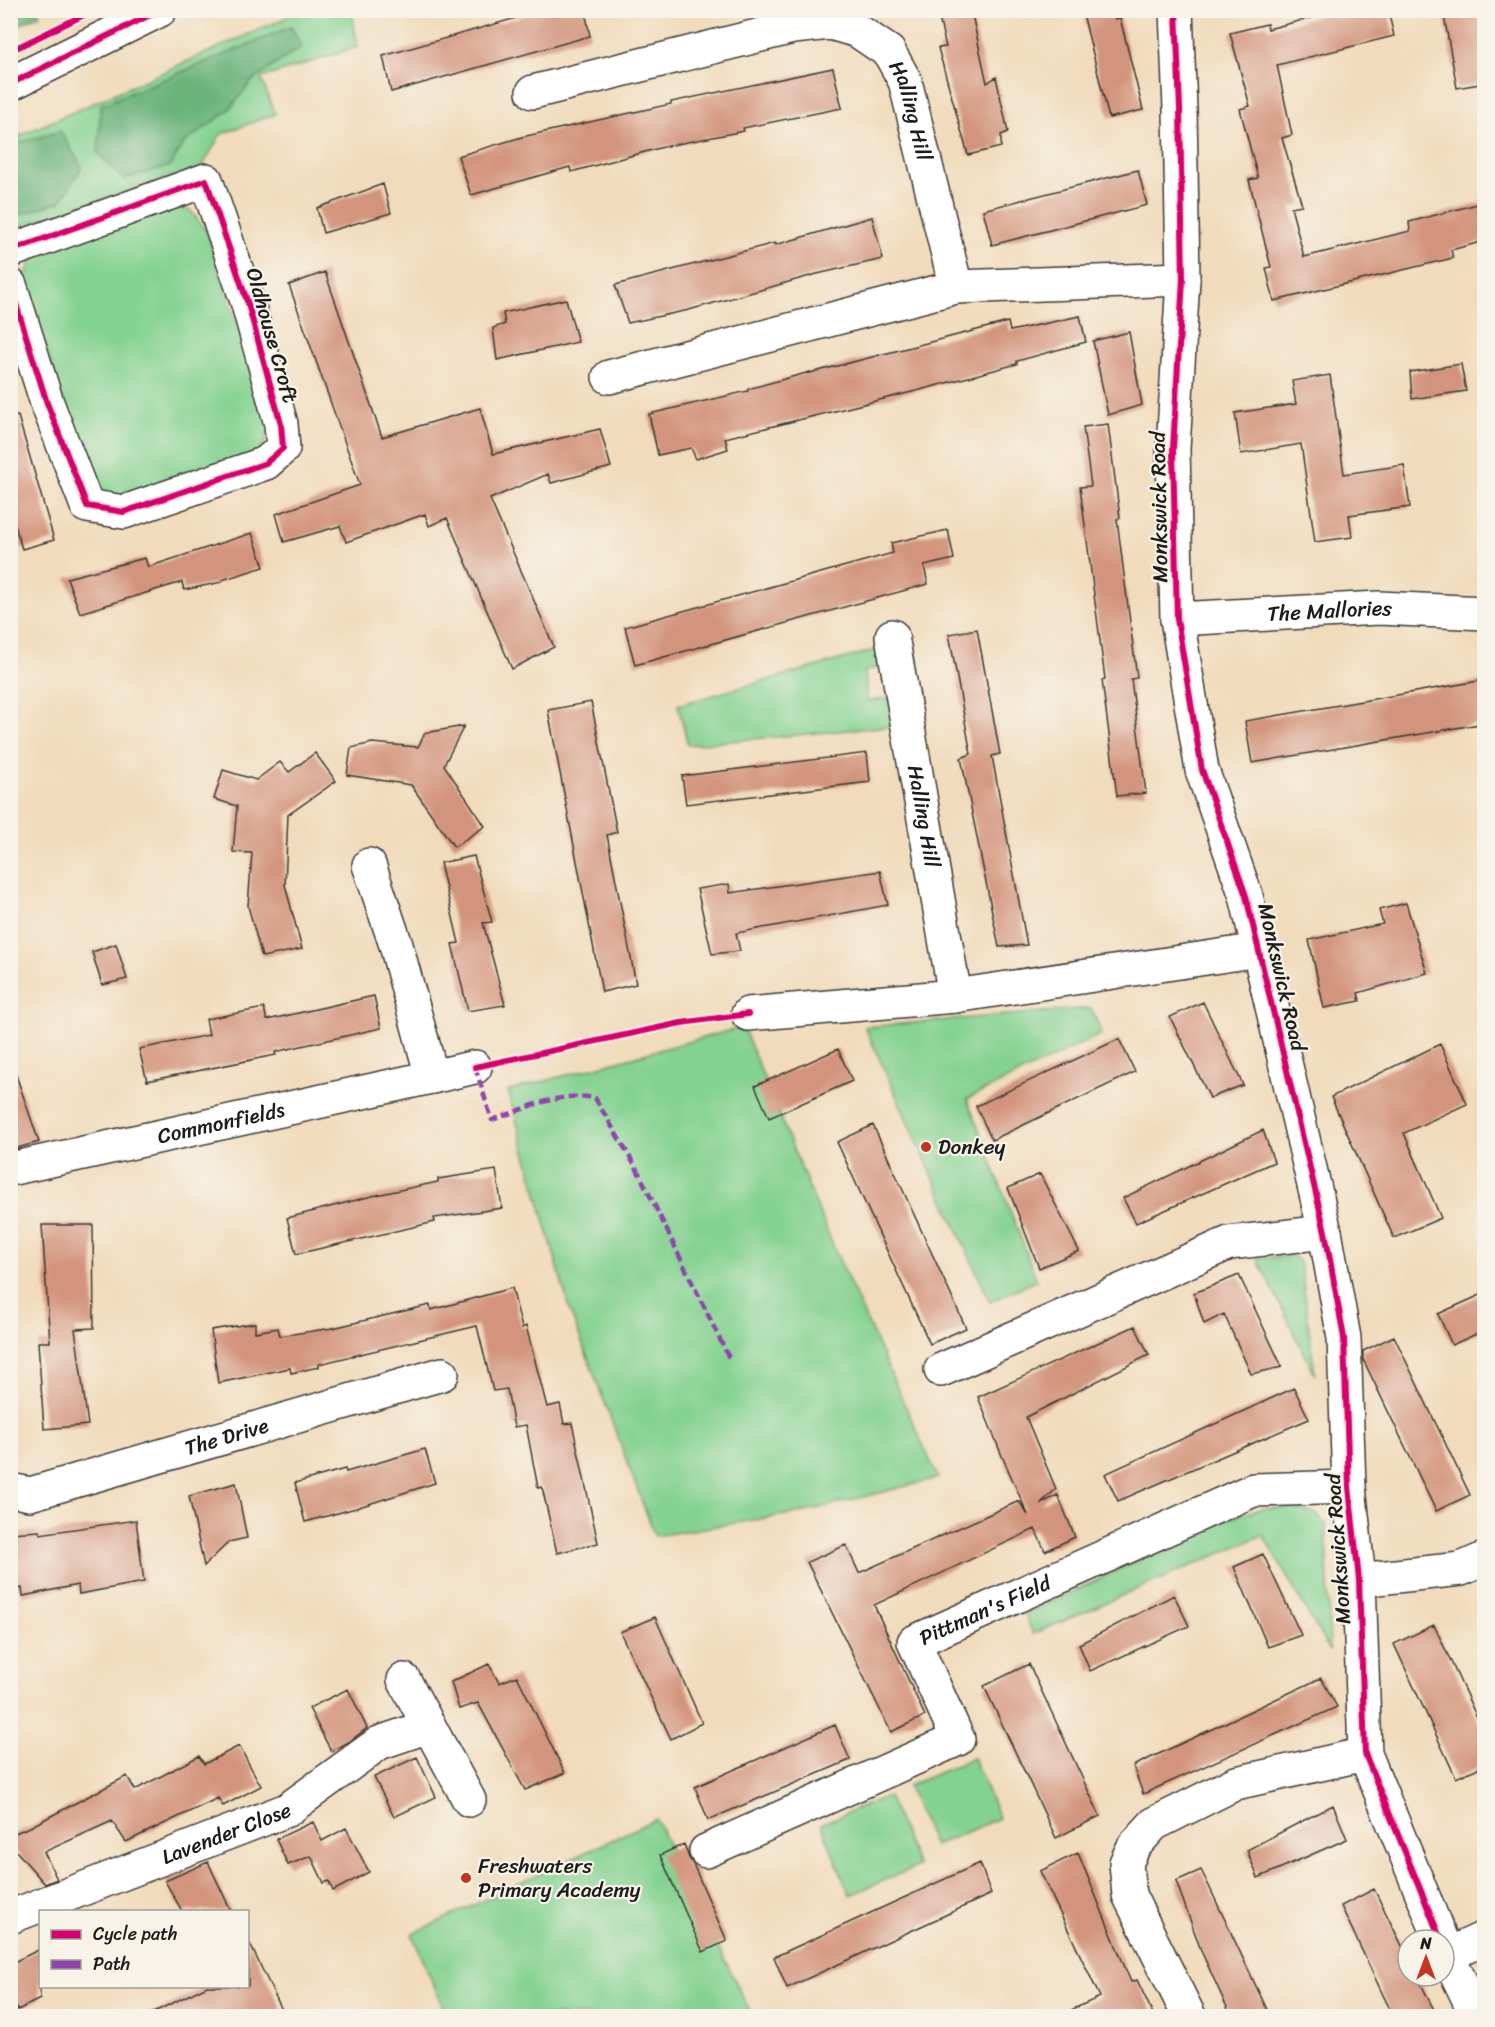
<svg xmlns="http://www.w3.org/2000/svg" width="1495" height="2027" font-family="Sriracha,sans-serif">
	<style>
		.green { fill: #84d291; stroke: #507756; stroke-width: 1.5 }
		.forest { fill: #6bb47b; stroke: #44684c; stroke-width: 1.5 }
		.building { fill: #d3947d }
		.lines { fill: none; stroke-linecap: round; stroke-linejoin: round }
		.minor-casing { stroke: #3c3934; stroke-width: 36 }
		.minor { stroke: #fff; stroke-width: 33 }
		.quiet { stroke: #8e44ad; stroke-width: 4.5; stroke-dasharray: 9 4.5; stroke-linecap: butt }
		.cycleway-casing { stroke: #f7f3e8; stroke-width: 10 }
		.cycleway { stroke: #d6006c; stroke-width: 6 }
		.poi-dot { fill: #c8321e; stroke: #f7f3e8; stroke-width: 2 }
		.labels { text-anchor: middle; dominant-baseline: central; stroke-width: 4.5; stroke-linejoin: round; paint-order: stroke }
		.street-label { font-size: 21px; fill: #1c1c1c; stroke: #f7f3e8 }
		.poi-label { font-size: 21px; fill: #1c1c1c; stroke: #f7f3e8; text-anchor: start }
	</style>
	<rect width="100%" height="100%" fill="#f7f3e8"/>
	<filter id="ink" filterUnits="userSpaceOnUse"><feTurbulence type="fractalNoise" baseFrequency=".0167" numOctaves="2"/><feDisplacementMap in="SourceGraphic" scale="12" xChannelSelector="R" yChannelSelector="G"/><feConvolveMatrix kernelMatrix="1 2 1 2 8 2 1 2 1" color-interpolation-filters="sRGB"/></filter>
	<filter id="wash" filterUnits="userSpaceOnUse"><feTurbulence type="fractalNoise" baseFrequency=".008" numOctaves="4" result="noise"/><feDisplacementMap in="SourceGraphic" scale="24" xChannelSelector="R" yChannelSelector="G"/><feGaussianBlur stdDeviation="1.35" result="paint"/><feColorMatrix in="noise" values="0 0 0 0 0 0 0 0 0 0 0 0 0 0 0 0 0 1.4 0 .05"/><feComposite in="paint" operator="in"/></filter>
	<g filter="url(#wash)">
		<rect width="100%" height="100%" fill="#f1dbbc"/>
		<path class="green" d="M301 11H362L352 14 358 47 261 78 275 114 221 134 202 167 11 229 10 140Z
			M159 204 190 210 206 231 266 408 269 429 266 441 249 463 132 502 111 497 88 477 24 281 36 246Z
			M886 647 892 664 865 671 867 701 898 697 902 725 688 745 678 705Z
			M1091 1008 1102 1034 967 1099 1037 1280 990 1302 865 1027Z
			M743 1027 837 1255 938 1478 804 1512 655 1536 570 1311 508 1091Z
			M1294 1256 1301 1266 1315 1375 1257 1258Z
			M1263 1508H1288L1315 1513 1326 1525 1330 1651 1263 1535 1033 1634 1025 1614 1227 1519Z
			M973 1758 999 1818 934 1846 908 1786Z
			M888 1796 918 1866 850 1895 821 1824Z
			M656 1819 752 2016H447L412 1934Z"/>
		<path class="forest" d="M11 10 38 11 40 15 11 29Z
			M291 27 302 46 251 82 229 110 183 144 170 166 123 179 98 153 101 105Z
			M60 131 82 167 60 202 11 217V145Z"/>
		<g id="blocks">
			<path class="building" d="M544 10H585L590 36 391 92 383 56Z
				M937 10H971L987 83 996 77 1008 132 1001 135V147L968 155 938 48 946 47Z
				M1082 10H1113L1115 19 1120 18 1143 110 1109 118Z
				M1341 10H1388L1394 36 1277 65 1292 135 1282 138 1302 205 1291 207 1304 257 1410 231 1409 222 1485 202V241L1451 250 1453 258 1274 301 1266 268 1271 267 1249 180 1258 178 1240 109 1250 106 1230 33 1267 24 1268 29Z
				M1443 10H1485V83L1457 88Z
				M833 68 842 108 743 128 744 131 667 146 571 172 570 167 471 195 458 156 522 137 671 104V102Z
				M1138 170 1147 205 992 245 983 210Z
				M383 184 391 213 323 233 317 208Z
				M872 217 883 259 817 274 689 310 628 323 615 285 775 243V245Z
				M325 272 382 437 480 408 493 454 600 429 611 467 551 483 548 474 490 499 554 647 512 669 447 518 429 526 425 514 346 542 340 526 284 542 276 514 360 485 289 285Z
				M566 299 578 342 497 360 493 328 505 324 503 313Z
				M1080 316 1086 342 1017 361V364L920 390 725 438 728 449 696 459 691 448 658 455 649 414 748 391V389L810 372V373L1008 322 1010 331Z
				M1129 332 1142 405 1108 415 1093 341Z
				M1461 364 1466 391 1412 399 1410 372Z
				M1330 375 1344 474 1404 465 1410 507 1349 515 1352 537 1315 542 1301 444 1241 454 1235 413 1296 404 1292 381Z
				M18 416 54 540 22 549 10 508V417Z
				M1108 424 1120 518 1117 519 1137 678 1131 679 1146 793 1117 796 1102 680 1105 679 1080 487 1091 486 1083 427Z
				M948 530 954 559 924 566 928 584 635 665 625 627 893 553 891 543Z
				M252 533 264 567 222 580V582L184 590 182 582 80 613 67 578 145 558 148 567Z
				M977 629 1000 754 992 756 1027 945 999 947 961 758 971 754 949 634Z
				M1485 680V723L1252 763 1245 721Z
				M591 702 617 832 607 835 636 984 602 992 548 710Z
				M464 726 444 765 485 826 454 847 411 785 347 775 351 748 372 743 418 747 425 733Z
				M315 753 336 781 288 815 285 885 302 949 262 957 248 906 252 853 233 852 237 806 214 799 223 770 256 780 280 762 289 772Z
				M867 753 870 782 686 804 682 776Z
				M474 856 492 922 483 923 505 1005 468 1011 452 944 459 943 440 863Z
				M880 871 888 905 736 933 740 951 712 954 697 889 729 884 730 893Z
				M1406 903 1427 973 1358 993 1360 1001 1324 1008 1309 940 1383 924 1379 910Z
				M116 944 127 979 102 985 92 952Z
				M374 996 381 1028 275 1052 276 1055 147 1081 139 1049 209 1035 206 1019 264 1008 267 1020Z
				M1203 1002 1243 1085 1210 1098 1170 1017Z
				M1119 1039 1135 1072 992 1140 976 1106Z
				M1440 1044 1467 1104 1404 1133 1441 1218 1394 1238 1331 1097Z
				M838 1049 852 1081 769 1118 755 1086Z
				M10 1072H15L39 1142 10 1150Z
				M873 1125 966 1328 930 1344 837 1142Z
				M1263 1130 1274 1162 1136 1223 1123 1198Z
				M496 1170 502 1208 434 1218 435 1222 296 1254 287 1218 372 1196 438 1182V1179Z
				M1040 1174 1079 1251 1039 1268 1008 1188Z
				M42 1225H93L94 1328 75 1329 88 1425 44 1429 38 1342H50Z
				M1239 1275 1282 1367 1251 1374 1224 1314 1204 1324 1194 1293Z
				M512 1288 522 1328 526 1326 547 1407 560 1404 564 1424 572 1423 598 1543 557 1553 542 1487 538 1488 526 1425 514 1427 507 1389 493 1391 477 1326 319 1364V1367L291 1373 290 1368 218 1383 211 1330 255 1323V1332L278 1328 280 1336 333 1328 430 1305 431 1310Z
				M1485 1293V1330L1452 1345 1438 1314Z
				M1135 1326 1149 1355 1026 1417 1056 1489 1040 1504 1058 1495 1075 1537 1045 1551 1035 1529 874 1605 925 1716 891 1732 807 1562 846 1545 859 1573 1019 1501 1028 1515 1002 1456 978 1397Z
				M1394 1336 1470 1495 1436 1511 1363 1359V1351Z
				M1294 1388 1309 1419 1118 1501 1105 1474Z
				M425 1449 435 1483 356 1508 305 1522 295 1483 345 1469 346 1472Z
				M236 1483 247 1538 229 1542 204 1566 189 1496Z
				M136 1520 144 1582 79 1594 78 1585 23 1596 22 1588 10 1589V1533L40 1531V1534Z
				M1263 1554 1301 1635 1268 1647 1234 1567Z
				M1174 1595 1189 1626 1090 1671 1079 1644Z
				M655 1617 702 1723 671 1739 620 1632Z
				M1434 1625 1485 1735V1765L1456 1778 1394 1644Z
				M489 1664 499 1683 517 1676 565 1773 525 1790 478 1703 459 1709 451 1682Z
				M1029 1664 1100 1816 1056 1838 984 1686Z
				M1321 1678 1337 1707 1143 1794 1133 1766Z
				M348 1689 367 1728 349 1742 331 1751 309 1708Z
				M835 1725 850 1760 708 1820 695 1787Z
				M239 1746 261 1786 223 1806 218 1798 126 1842 112 1821 44 1852 57 1879 45 1884 10 1844V1835L30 1827 127 1776 135 1790 199 1756 204 1764Z
				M417 1757 436 1797 394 1817 374 1777Z
				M1333 1805 1347 1839 1258 1878 1247 1850Z
				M313 1822 322 1841 346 1828 369 1872 333 1891 329 1881 324 1883 311 1856 288 1865 276 1839Z
				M684 1844 689 1858 693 1864 727 1941 703 1952 660 1855Z
				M1078 1853 1131 1982 1137 1980 1154 2016H1058L1100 1997 1040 1871Z
				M208 1862 231 1911H182L165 1881Z
				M980 1863 991 1894 787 1988 774 1957Z
				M1201 1870 1209 1886 1270 2016H1231L1202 1953 1176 1881Z
				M1374 1889 1408 1958V1976H1417L1437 2016H1393L1341 1906Z
				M248 1940 285 2016H146L207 1986H248Z
				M40 1949V1999L18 2010 10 1995V1964Z"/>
		</g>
	</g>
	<g filter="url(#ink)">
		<use href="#blocks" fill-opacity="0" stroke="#3c3934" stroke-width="1.5"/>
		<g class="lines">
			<defs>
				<g id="minor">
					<path d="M1176 10 1180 109 1183 279 1173 449 1177 619 1202 770 1246 896 1325 1232 1344 1338 1349 1487 1359 1580 1365 1754 1441 1940"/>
					<path d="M10 84 160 10"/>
					<path id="s1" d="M533 92 793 27 830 23 858 31 889 52 905 81 956 287"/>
					<path d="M10 251 206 180 248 304 281 424 283 448 266 463 124 512 87 506 47 403 10 285"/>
					<path d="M609 377 956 287 1183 279"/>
					<path id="s2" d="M1177 619 1379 608 1484 613"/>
					<path id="s3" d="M892 636 955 996"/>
					<path d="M748 1014 955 996 1259 950"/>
					<path d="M432 1077 475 1067"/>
					<path id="s4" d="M10 1169 432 1077 396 945 369 865"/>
					<path d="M941 1370 1229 1243 1325 1232"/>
					<path id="s5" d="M10 1490 30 1494 442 1374"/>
					<path d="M1359 1580 1461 1569 1484 1559"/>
					<path d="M404 1680 469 1800"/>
					<path id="s6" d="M706 1851 958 1739 914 1642 1253 1490 1349 1487"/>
					<path id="s7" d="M10 1917 287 1810 379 1743 429 1726"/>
					<path d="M1444 1948 1477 2016"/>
					<path d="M1447 1955 1484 1938"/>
					<path d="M1189 2016 1129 1895 1126 1863 1134 1846 1154 1824 1236 1783 1365 1754"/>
				</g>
			</defs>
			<use href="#minor" class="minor-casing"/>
			<use href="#minor" class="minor"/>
			<path class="quiet" d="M475 1067 492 1120C525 1109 560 1091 595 1098L637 1169 730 1360"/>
			<defs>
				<path id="cycleway" d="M1176 10 1180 109 1183 279 1173 449 1177 619 1202 770 1246 896 1325 1232 1344 1338 1349 1487 1359 1580 1365 1754 1441 1940
					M10 51 94 10
					M10 84 160 10
					M10 251 206 180 248 304 281 424 283 448 266 463 124 512 87 506 47 403 10 285
					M475 1067 681 1023 748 1014"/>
			</defs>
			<use href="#cycleway" class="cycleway-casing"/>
			<use href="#cycleway" class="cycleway"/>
		</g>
	</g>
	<g class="poi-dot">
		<circle cx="926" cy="1147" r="6"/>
		<circle cx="466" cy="1878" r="6"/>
	</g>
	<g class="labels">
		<g class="street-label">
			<text stroke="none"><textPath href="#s1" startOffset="435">Halling Hill</textPath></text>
			<text transform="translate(272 335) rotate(74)">Oldhouse Croft</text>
			<text transform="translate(1159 507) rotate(-91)">Monkswick Road</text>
			<text stroke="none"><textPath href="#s2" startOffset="153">The Mallories</textPath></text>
			<text stroke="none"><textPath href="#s3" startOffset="183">Halling Hill</textPath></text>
			<text transform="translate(1282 977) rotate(77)">Monkswick Road</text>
			<text stroke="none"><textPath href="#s4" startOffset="216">Commonfields</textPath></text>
			<text stroke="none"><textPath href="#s5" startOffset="225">The Drive</textPath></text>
			<text transform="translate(1338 1549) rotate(-94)">Monkswick Road</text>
			<text stroke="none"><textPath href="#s6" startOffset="460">Pittman's Field</textPath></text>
			<text stroke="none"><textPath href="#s7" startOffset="232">Lavender Close</textPath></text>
		</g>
		<g class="poi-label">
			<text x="938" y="1147">Donkey</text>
			<text x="478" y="1866">Freshwaters<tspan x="478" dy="24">Primary Academy</tspan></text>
		</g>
	</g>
	<rect width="1495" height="2027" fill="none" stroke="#f7f3e8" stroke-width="36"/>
	<rect x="39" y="1910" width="210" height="78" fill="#f7f3e8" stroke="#9f9d96" stroke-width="1.5"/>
	<rect x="51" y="1930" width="30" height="9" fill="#d6006c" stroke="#9f9d96" stroke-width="1.5"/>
	<text x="93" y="1940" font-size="18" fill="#1c1c1c">Cycle path</text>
	<rect x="51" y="1960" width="30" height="9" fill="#8e44ad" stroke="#9f9d96" stroke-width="1.5"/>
	<text x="93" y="1970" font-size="18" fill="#1c1c1c">Path</text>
	<g transform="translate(1426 1958)"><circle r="28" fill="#f7f3e8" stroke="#9f9d96" stroke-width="1.5"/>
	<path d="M0-4.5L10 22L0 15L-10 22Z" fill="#c8321e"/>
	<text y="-9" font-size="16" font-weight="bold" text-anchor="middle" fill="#1c1c1c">N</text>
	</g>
</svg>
